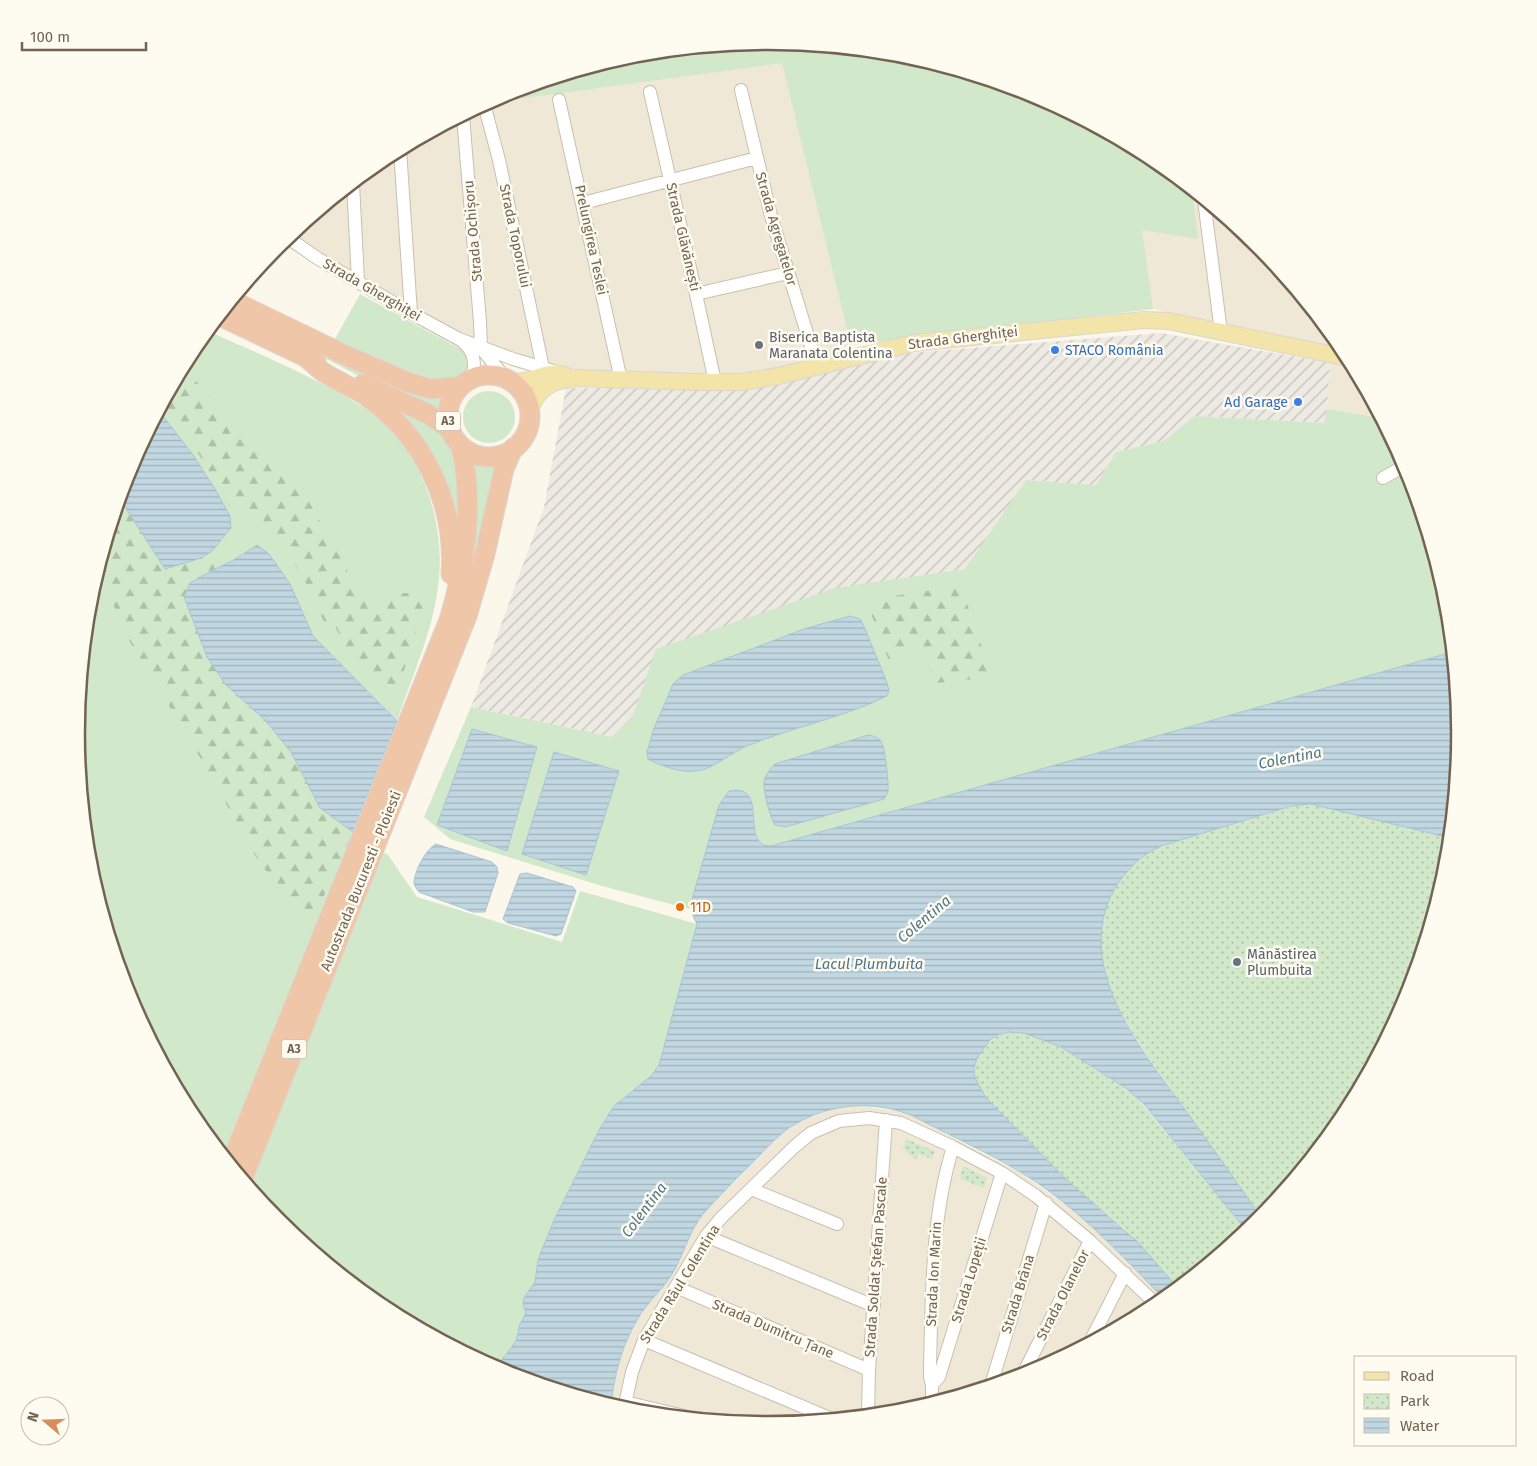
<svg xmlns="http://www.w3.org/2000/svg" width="1537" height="1466" font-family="'Fira Sans',sans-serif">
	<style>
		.residential { fill: #efe8d7 }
		.industrial { fill: url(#industrial-furrows) }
		.green { fill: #d1e8ca }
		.forest { fill: url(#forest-firs) }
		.park { fill: url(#park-dots) }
		.water { fill: url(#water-rules); stroke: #a8c5d4 }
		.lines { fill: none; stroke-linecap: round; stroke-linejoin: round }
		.minor-casing { stroke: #cabfae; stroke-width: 14 }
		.major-casing { stroke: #dbd6d2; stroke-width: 18 }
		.highway-casing { stroke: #dbd6d2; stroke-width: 21 }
		.minor { stroke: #fff; stroke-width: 12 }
		.major { stroke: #f3e4aa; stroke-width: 16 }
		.highway { stroke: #efc7a8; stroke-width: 19 }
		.worship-dot { fill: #6b7280; stroke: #fefbf1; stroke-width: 2 }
		.shop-dot { fill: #3f7fe0; stroke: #fefbf1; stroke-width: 2 }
		.food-dot { fill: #e8710a; stroke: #fefbf1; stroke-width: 2 }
		.labels { text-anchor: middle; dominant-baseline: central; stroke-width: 5; stroke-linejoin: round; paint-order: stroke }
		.shield { fill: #fefbf1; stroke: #9d9180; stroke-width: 1 }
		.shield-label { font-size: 12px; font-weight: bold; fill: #746350 }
		.street-label { font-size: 14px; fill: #746350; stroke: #fefbf1 }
		.worship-label { font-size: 14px; fill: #5b616d; stroke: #fefbf1; text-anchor: start }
		.shop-label { font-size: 14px; fill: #366cbe; stroke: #fefbf1; text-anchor: start }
		.food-label { font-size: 14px; fill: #c56008; stroke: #fefbf1; text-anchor: start }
		.water-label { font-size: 15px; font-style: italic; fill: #4f778b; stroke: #fefbf1 }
		.rim { fill: none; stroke: #746350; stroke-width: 2.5 }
	</style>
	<defs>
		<pattern id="industrial-furrows" width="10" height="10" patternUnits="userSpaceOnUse" patternTransform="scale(1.25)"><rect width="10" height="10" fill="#ede9e3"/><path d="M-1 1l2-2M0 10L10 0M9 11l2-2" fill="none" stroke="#c5c0ba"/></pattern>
		<pattern id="forest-firs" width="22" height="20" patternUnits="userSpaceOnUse" patternTransform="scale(1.25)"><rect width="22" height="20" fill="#d1e8ca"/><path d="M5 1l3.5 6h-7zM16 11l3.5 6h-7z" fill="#aec0a6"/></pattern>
		<pattern id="park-dots" width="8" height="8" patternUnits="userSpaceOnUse" patternTransform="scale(1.25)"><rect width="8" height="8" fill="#d1e8ca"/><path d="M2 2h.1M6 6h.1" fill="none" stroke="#aec0a6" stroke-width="1.8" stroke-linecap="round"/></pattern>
		<pattern id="water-rules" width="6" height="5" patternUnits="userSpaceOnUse" patternTransform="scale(1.25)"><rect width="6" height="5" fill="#c1d8e3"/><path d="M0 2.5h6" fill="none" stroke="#a1b3ba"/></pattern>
	</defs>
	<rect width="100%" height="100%" fill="#fbf7eb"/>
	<path class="residential" d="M769 41 904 55 1033 94 1153 158 1258 244 1346 353 1153 309 915 332 851 345 804 366 752 378 565 372 494 350 466 354 460 349 376 301 281 243 384 158 504 94 634 54Z
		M1330 363 1354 368 1381 418 1327 409Z
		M854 1105 896 1111 913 1116 1021 1173 1067 1206 1101 1236 1164 1299 1153 1308 1033 1372 903 1412 769 1425 633 1411 611 1405 618 1364 628 1336 646 1307 668 1280 693 1229 703 1214 780 1135 800 1122 835 1108Z"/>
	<path class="industrial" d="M1161 333 1330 363 1327 409 1324 423 1194 416 1164 441 1116 452 1096 485 1026 480 966 569 948 572 657 649 632 718 612 737 471 707 544 507 566 388H711L781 384 883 355Z"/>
	<path class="green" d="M769 41 904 55 1033 94 1153 158 1192 190 1198 239 1142 230 1153 309 851 345 782 63 517 99 516 90 634 54Z
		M360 294 460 349C469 357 470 364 464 375 461 377 457 379 453 380 430 386 359 349 335 339Z
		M208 331C248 349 289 366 328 387 347 397 369 409 385 424 427 464 446 531 438 587 432 633 412 677 397 721L313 636 301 612 257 545 232 561 219 567 320 808 353 832 388 855 417 897 562 942 580 891 697 924 659 1065 651 1076 614 1106 599 1130 554 1220 538 1260 535 1282 527 1294 523 1304 526 1313 520 1324 516 1341 501 1361 497 1368 384 1308 279 1222 193 1117 129 997 90 868 77 733 90 598 120 499 201 558 212 550 230 516 193 455 160 412 193 348Z
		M301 342 447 395 443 403 441 416 372 383 300 345Z
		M463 417a26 26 0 1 1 52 0a26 26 0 1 1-52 0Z
		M380 401 442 430 445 438 456 453 461 537 449 508Z
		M1327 409 1381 418 1389 433 1390 454 1400 453 1408 469 1447 598 1452 652 771 846 763 845C750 832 756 812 749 796L693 896 690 909 602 886 450 839 424 817 471 707 612 737 632 718 656 649 835 588 965 569 1026 480 1096 485 1116 452 1164 441 1194 416 1324 423Z
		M469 461 479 465H496L479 545 452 626Z"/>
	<path class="forest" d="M183 368 202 387 242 441 276 459 304 493 332 541 360 594 374 605 400 593H413L423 608 402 677 386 694 344 645 340 635 333 623 324 622 301 573 258 514 230 508 197 451 162 407Z
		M120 499 165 569 201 558 209 553 220 566 190 583 226 685 265 720 291 752 320 808 353 832 312 922 260 864 201 759 130 642 98 571Z
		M961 586 992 677 937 683 920 647 889 661 866 600Z"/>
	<path class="park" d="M1301 804 1319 806 1450 838 1447 868 1407 998 1344 1118 1289 1184 1255 1209C1229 1172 1202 1135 1177 1098 1138 1042 1073 964 1113 893 1124 872 1140 856 1161 846Z
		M1009 1032 1024 1033 1061 1047 1135 1095 1241 1224 1245 1232 1178 1288C1163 1274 1152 1257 1138 1242 1117 1220 1091 1203 1069 1182 1048 1163 1028 1141 1007 1120 996 1109 979 1095 975 1079 969 1056 989 1037 1009 1032Z
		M906 1139 935 1151 932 1159 918 1154 916 1161 903 1148Z
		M963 1166 987 1178 984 1188 960 1179Z"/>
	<path class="water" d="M160 412 193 455 215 489 230 516 231 528 212 551 201 558 165 569 120 499 130 468Z
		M257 545 269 554 290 584 313 636 397 721 353 832 320 808 291 752 265 720 226 685 207 657 184 597 190 583 219 567 232 561Z
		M850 616 860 619 863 624 886 680 889 690 887 696C842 718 793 727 747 746 730 753 714 769 696 771 681 773 661 766 648 759L647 752 653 731 673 684 683 675 804 629Z
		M1452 652 1460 733 1450 838 1319 806 1310 804 1292 806 1161 846C1141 855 1125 871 1114 890 1071 969 1145 1054 1189 1115 1213 1149 1238 1183 1261 1218L1245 1232 1241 1224 1143 1103 1127 1089 1061 1047 1024 1033 1009 1032 998 1035 989 1041 977 1058 974 1068 975 1078 986 1098 1069 1182 1138 1242 1178 1288 1164 1299C1120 1254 1076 1206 1022 1173 987 1152 949 1135 913 1116 871 1099 828 1103 789 1128 776 1137 765 1150 753 1162 736 1179 719 1196 703 1214 690 1230 685 1250 675 1269 667 1284 655 1295 645 1308 624 1337 615 1370 611 1405L504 1372 497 1368 501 1361 516 1341 520 1324 526 1313 523 1304 524 1298 535 1282 538 1260 554 1220 599 1130 614 1106 651 1076 659 1065 697 924C691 914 691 908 693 896L719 805 729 791C760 785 750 816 756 835 757 839 760 842 763 845L771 846Z
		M472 729 537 747 507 851 437 825Z
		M868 735C874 736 879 737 882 743 885 748 889 785 888 791 887 794 886 796 884 799L785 827 775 825C770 817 763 791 764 781 766 774 771 768 775 764Z
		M554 752 619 771 586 875 522 854Z
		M436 844 492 862 497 867 498 873 485 912H473L419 892C417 889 414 886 414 882 415 870 426 849 436 844Z
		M527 873 573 887 576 891 561 934 556 936 508 923 503 919 520 874Z"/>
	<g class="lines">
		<defs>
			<path id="minor" d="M741 90 771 216 817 366
				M650 92 696 294 715 382
				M559 100 621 380
				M484 104 499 160 543 368
				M463 116 480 322 481 348
				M400 149 411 313
				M353 183 358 281
				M1204 200 1221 332
				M583 203 757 158
				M287 237 317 258 411 313 459 339 513 359 557 372
				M696 294 788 273
				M463 342C475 352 475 363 473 378
				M481 348 506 379
				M1383 478 1406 465
				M751 1189 837 1224
				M706 1236 874 1306
				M676 1287 869 1370
				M644 1340 832 1419
				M1090 1342 1125 1273
				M1022 1376 1090 1241
				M932 1385 939 1377 1002 1173
				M991 1385 1046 1203
				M625 1402 684 1416
				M932 1403V1385L930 1377V1367C932 1293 931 1218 953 1147
				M624 1409 632 1372 644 1340 706 1236 721 1218 794 1147 811 1133 839 1121 869 1118 901 1123 953 1147 1002 1173 1036 1196 1090 1241 1157 1305
				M868 1415 869 1370 886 1120"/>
			<path id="major" d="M510 381C531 385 544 369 565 375
				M529 411C539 387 552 380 577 378L697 382H742L778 376 914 343 1144 320 1168 321 1349 358"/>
			<path id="highway" d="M233 301 345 355 405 381 430 389 460 387
				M220 316 316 362
				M306 357C311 362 317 367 323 372 337 381 352 387 366 396 424 436 456 504 451 574
				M448 416a41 41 0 1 1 82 0a41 41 0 1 1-82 0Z
				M363 384 428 414 450 429
				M231 1163 449 620C466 565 474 502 461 446
				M243 1178 467 616 485 554 504 469 513 448"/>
		</defs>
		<use href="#minor" class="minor-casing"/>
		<use href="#major" class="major-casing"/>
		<use href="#highway" class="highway-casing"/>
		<use href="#minor" class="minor"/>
		<use href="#major" class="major"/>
		<use href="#highway" class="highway"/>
	</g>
	<g class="worship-dot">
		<circle cx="759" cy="345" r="5"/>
		<circle cx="1237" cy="962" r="5"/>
	</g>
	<g class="shop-dot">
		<circle cx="1055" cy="350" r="5"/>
		<circle cx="1298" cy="402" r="5"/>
	</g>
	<circle class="food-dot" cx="680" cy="907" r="5"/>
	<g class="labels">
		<g class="shield">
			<rect x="435.5" y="411.5" width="25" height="19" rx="4"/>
			<rect x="281.5" y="1039.5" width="25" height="19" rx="4"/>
		</g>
		<g class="shield-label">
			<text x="448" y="421">A3</text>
			<text x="294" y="1049">A3</text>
		</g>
		<g class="street-label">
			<text transform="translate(776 229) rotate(74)">Strada Agregatelor</text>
			<text transform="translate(473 231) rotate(-95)">Strada Ochișoru</text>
			<text transform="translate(515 236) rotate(78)">Strada Toporului</text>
			<text transform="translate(683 237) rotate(77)">Strada Glăvănești</text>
			<text transform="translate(591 240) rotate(78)">Prelungirea Teslei</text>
			<text transform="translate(372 290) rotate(30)">Strada Gherghiței</text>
			<text transform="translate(963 338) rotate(-7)">Strada Gherghiței</text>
			<text transform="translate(361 881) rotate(-68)">Autostrada Bucuresti - Ploiesti</text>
			<text transform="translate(876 1267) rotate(-86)">Strada Soldat Ștefan Pascale</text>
			<text transform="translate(934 1274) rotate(-87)">Strada Ion Marin</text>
			<text transform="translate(969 1280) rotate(-73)">Strada Lopeții</text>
			<text transform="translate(680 1284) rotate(-58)">Strada Râul Colentina</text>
			<text transform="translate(1018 1294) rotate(-73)">Strada Brâna</text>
			<text transform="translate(1063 1295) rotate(-63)">Strada Olanelor</text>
			<text transform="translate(773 1329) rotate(23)">Strada Dumitru Țane</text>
		</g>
		<g class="worship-label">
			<text x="769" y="337">Biserica Baptista<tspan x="769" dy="16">Maranata Colentina</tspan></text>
			<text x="1247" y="954">Mânăstirea<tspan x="1247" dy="16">Plumbuita</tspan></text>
		</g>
		<g class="shop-label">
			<text x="1065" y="350">STACO România</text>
			<text x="1288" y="402" text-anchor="end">Ad Garage</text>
		</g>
		<g class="food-label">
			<text x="690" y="907">11D</text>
		</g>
		<g class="water-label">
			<text transform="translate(1290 758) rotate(-11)">Colentina</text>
			<text transform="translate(924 919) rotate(-40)">Colentina</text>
			<text x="869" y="964">Lacul Plumbuita</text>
			<text transform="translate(644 1210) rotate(-53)">Colentina</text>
		</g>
	</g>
	<path d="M0 0H1537V1466H0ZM85 733a683 683 0 1 1 1366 0a683 683 0 1 1-1366 0Z" fill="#fefbf1" fill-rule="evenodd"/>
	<path class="rim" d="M85 733a683 683 0 1 1 1366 0a683 683 0 1 1-1366 0Z"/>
	<rect x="1354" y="1356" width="162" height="90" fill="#fefbf1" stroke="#c7beb1"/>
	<rect x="1364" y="1372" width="25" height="8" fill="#f3e4aa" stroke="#c7beb1"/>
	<text x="1400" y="1381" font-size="15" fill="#746350">Road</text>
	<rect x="1364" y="1394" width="25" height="15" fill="url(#park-dots)" stroke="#c7beb1"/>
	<text x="1400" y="1406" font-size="15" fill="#746350">Park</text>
	<rect x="1364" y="1418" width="25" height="15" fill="url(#water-rules)" stroke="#c7beb1"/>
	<text x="1400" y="1431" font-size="15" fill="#746350">Water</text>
	<g transform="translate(45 1421) rotate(289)"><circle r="24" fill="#fefbf1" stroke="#c7beb1"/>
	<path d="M0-4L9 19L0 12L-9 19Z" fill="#d88e5c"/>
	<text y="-8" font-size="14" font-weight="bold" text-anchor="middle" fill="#746350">N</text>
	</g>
	<path d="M22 42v8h124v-8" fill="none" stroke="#746350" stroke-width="2.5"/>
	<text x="30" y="42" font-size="15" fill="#746350" stroke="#fefbf1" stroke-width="4" paint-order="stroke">100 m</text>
</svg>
